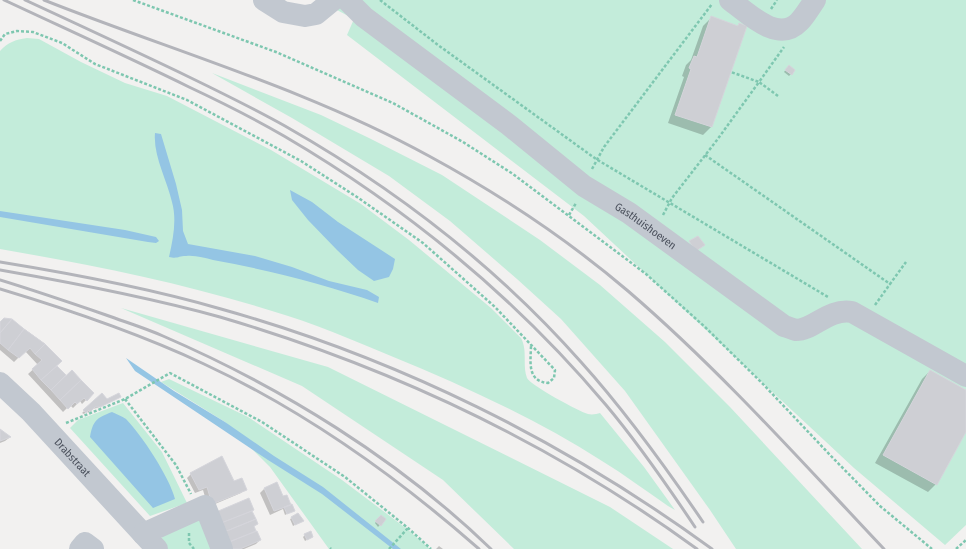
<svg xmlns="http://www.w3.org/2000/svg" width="966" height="549" font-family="'Fira Sans Condensed',sans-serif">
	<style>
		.green { fill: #c3ecda }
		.water { fill: #94c5e4 }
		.shadow { fill: #0003 }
		.building { fill: #cecfd4; stroke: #d5d5db }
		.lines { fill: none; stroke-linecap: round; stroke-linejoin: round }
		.path { stroke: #7ec7b0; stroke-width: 2.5; stroke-dasharray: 3 2; stroke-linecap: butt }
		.minor { stroke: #c2c8d0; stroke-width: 22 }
		.rail { stroke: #b3b4ba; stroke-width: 3 }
		.labels { text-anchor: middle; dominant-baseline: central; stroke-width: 3; stroke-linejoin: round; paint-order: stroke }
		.street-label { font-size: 11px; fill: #4a505c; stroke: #fff }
	</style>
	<rect width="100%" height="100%" fill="#f2f1f0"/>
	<path class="green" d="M318 0H966V525L945 545 854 468 584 216 347 35 354 19Z
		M27 38 39 39 81 62 125 83 167 96 271 150 361 204 409 240 491 308 521 338C528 351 522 365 527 378 530 385 580 412 588 414 592 415 597 414 600 413L644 467 675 510 668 506C646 491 625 475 602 461 536 419 464 386 391 356 353 340 313 323 272 311 183 283 92 265 0 249V51C8 42 15 40 27 38Z
		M212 73 321 115 369 138 442 175 540 240 600 285 665 342 730 407 862 549H736L710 510 625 391 561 319 517 279 450 221 389 176 292 118Z
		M121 308 328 367 610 507 673 549H514L443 480 302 386Z
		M169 379 248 417 342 480 407 529 430 549H329L270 467 225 422 161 382Z
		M123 403 162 452 187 503 150 516 70 428 78 420Z
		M200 519 217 549H168C163 544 162 542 162 535Z"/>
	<path class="water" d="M155 133 161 134 176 184 182 210 183 231 188 244 255 256 292 267 329 281 367 290 379 297 378 303C325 284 268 270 213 260 205 258 195 255 186 256 178 256 178 259 169 257 173 239 177 220 172 202 167 180 153 156 155 133Z
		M290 190 312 202 338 222 395 259 393 269 389 277 374 281 358 270 337 250 308 220 292 200Z
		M0 211 125 230 156 237 159 241 156 243 148 242 0 217Z
		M126 358 174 391 225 422 274 456 323 487 401 549H393L322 494 268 460 135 371Z
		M112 412C116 414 122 416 126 419 141 434 170 478 175 499L153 508 90 437C93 421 96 418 112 412Z"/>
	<path class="shadow" d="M711 18 737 27 739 24 745 26 711 127 703 135 668 123 684 77 682 76 686 65 691 60 703 26Z
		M787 68 791 74 789 76 784 72Z
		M12 320 45 344 56 366 66 377 93 393 82 404 80 401 73 408 70 405 63 412 28 374 38 365 25 351 14 362 0 350V323Z
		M930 371 966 391V430L936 484 928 492 875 463 922 379Z
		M101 395 106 400 118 398 97 408 92 409 88 413 87 411 84 414 82 413Z
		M0 431 9 438 5 441 0 443Z
		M191 474 233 482 245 489 241 493 208 507 203 490 195 493 187 478Z
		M276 483 286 507 293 511 285 515 283 509 270 515 260 493 264 489Z
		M251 511 257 524 253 527 260 540 256 544 244 549H226L212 517Z
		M381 516 385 519 378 527 375 523Z
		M292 518 302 521 293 526 290 519Z
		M305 535 312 537 305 541 303 537Z
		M439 546 443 549H436Z"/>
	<path class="building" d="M711 16 738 26 739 23 747 26 712 127 675 115 691 69 689 68 694 56 697 57Z
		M789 65 795 70 792 75 785 70Z
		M698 236 705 245 696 251 689 241Z
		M4 318 12 319 0 333V322Z
		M12 319 24 329 8 350 0 343V333Z
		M24 329 45 344 35 354 30 348 19 358 8 350Z
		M45 344 62 361 41 380 32 369 42 360 35 354Z
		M57 366 66 375 51 390 41 380Z
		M72 370 81 380 60 400 51 390Z
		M930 370 966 390V432L937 485 883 455Z
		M81 380 94 393 87 401 84 398 77 404 75 402 68 409 60 400Z
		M102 393 107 399 119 393 121 397 100 407H95L90 412 89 410 86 413 83 410Z
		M0 429 11 437 0 441Z
		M222 456 234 481 242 478 247 490 212 504 207 487 199 490 190 473Z
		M277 482 283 496 287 495 291 505 274 511 264 488Z
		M249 498 254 510 221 523 216 512Z
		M292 504 295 511 287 514 284 507Z
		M252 511 256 519 224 532 221 523Z
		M298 513 304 521 295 525 291 517Z
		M381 515 386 519 381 526 375 521Z
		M256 519 258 524 254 526 256 531 229 542 224 532Z
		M257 531 261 540 240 549H231L229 542Z
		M311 531 313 537 307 540 304 534Z"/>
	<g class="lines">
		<path class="path" d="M133 0 276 52 393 103 463 142 513 174 646 274 705 327 762 383 831 456 880 506 932 549
			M380 0 438 45 596 159 828 297
			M771 9 777 0
			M0 41 5 34 17 31 33 32 62 43 95 64 187 100 301 161 357 197 423 243 495 307 555 370 554 378 548 383C526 381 531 361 531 344
			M778 96 759 82 784 47
			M705 155 890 284 906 262
			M592 169 604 147 712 4
			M569 215 576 203
			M663 215 672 198 717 140 759 82 731 72
			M875 305 890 284
			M125 399 176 465 191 494
			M66 423 125 399 170 373 262 422 345 477 408 528 431 549
			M189 533V543L194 549
			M330 548 331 549
			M389 549 408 528
			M956 549 966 540"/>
		<g class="minor">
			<path d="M264 0 283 12 305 16 316 14 333 0"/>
			<path id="s1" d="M347 0 364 17 509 125 584 186 629 213 784 326C788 327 792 329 796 330 814 330 828 308 852 312L966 376"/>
			<path d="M730 0C748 13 778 44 799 22 805 16 810 7 815 0"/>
			<path id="s2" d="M0 383 31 412 157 549"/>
			<path d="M143 534 205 506 222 549"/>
			<path d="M80 549 85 543 93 549"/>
		</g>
		<path class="rail" d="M4 0C66 29 128 57 189 87 221 102 253 118 284 136 407 208 514 296 606 405 638 443 667 485 695 527
			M25 0C79 25 133 50 187 76 220 92 253 108 285 126 394 188 497 267 581 362 626 412 665 466 703 522
			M44 0C173 51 307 89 429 156 499 194 567 239 628 291 720 370 801 461 884 549
			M0 262C74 274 149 288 221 309 397 358 564 441 712 549
			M0 270C74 283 148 297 220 317 390 367 553 444 697 549
			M0 280C36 291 71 303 106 315 125 322 145 328 163 336 281 387 398 459 491 549
			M0 289C70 310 138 333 204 364 305 411 396 476 479 549"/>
	</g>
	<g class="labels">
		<g class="street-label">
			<text stroke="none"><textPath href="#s1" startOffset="375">Gasthuishoeven</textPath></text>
			<text stroke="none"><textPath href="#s2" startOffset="104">Drabstraat</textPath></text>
		</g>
	</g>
</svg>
